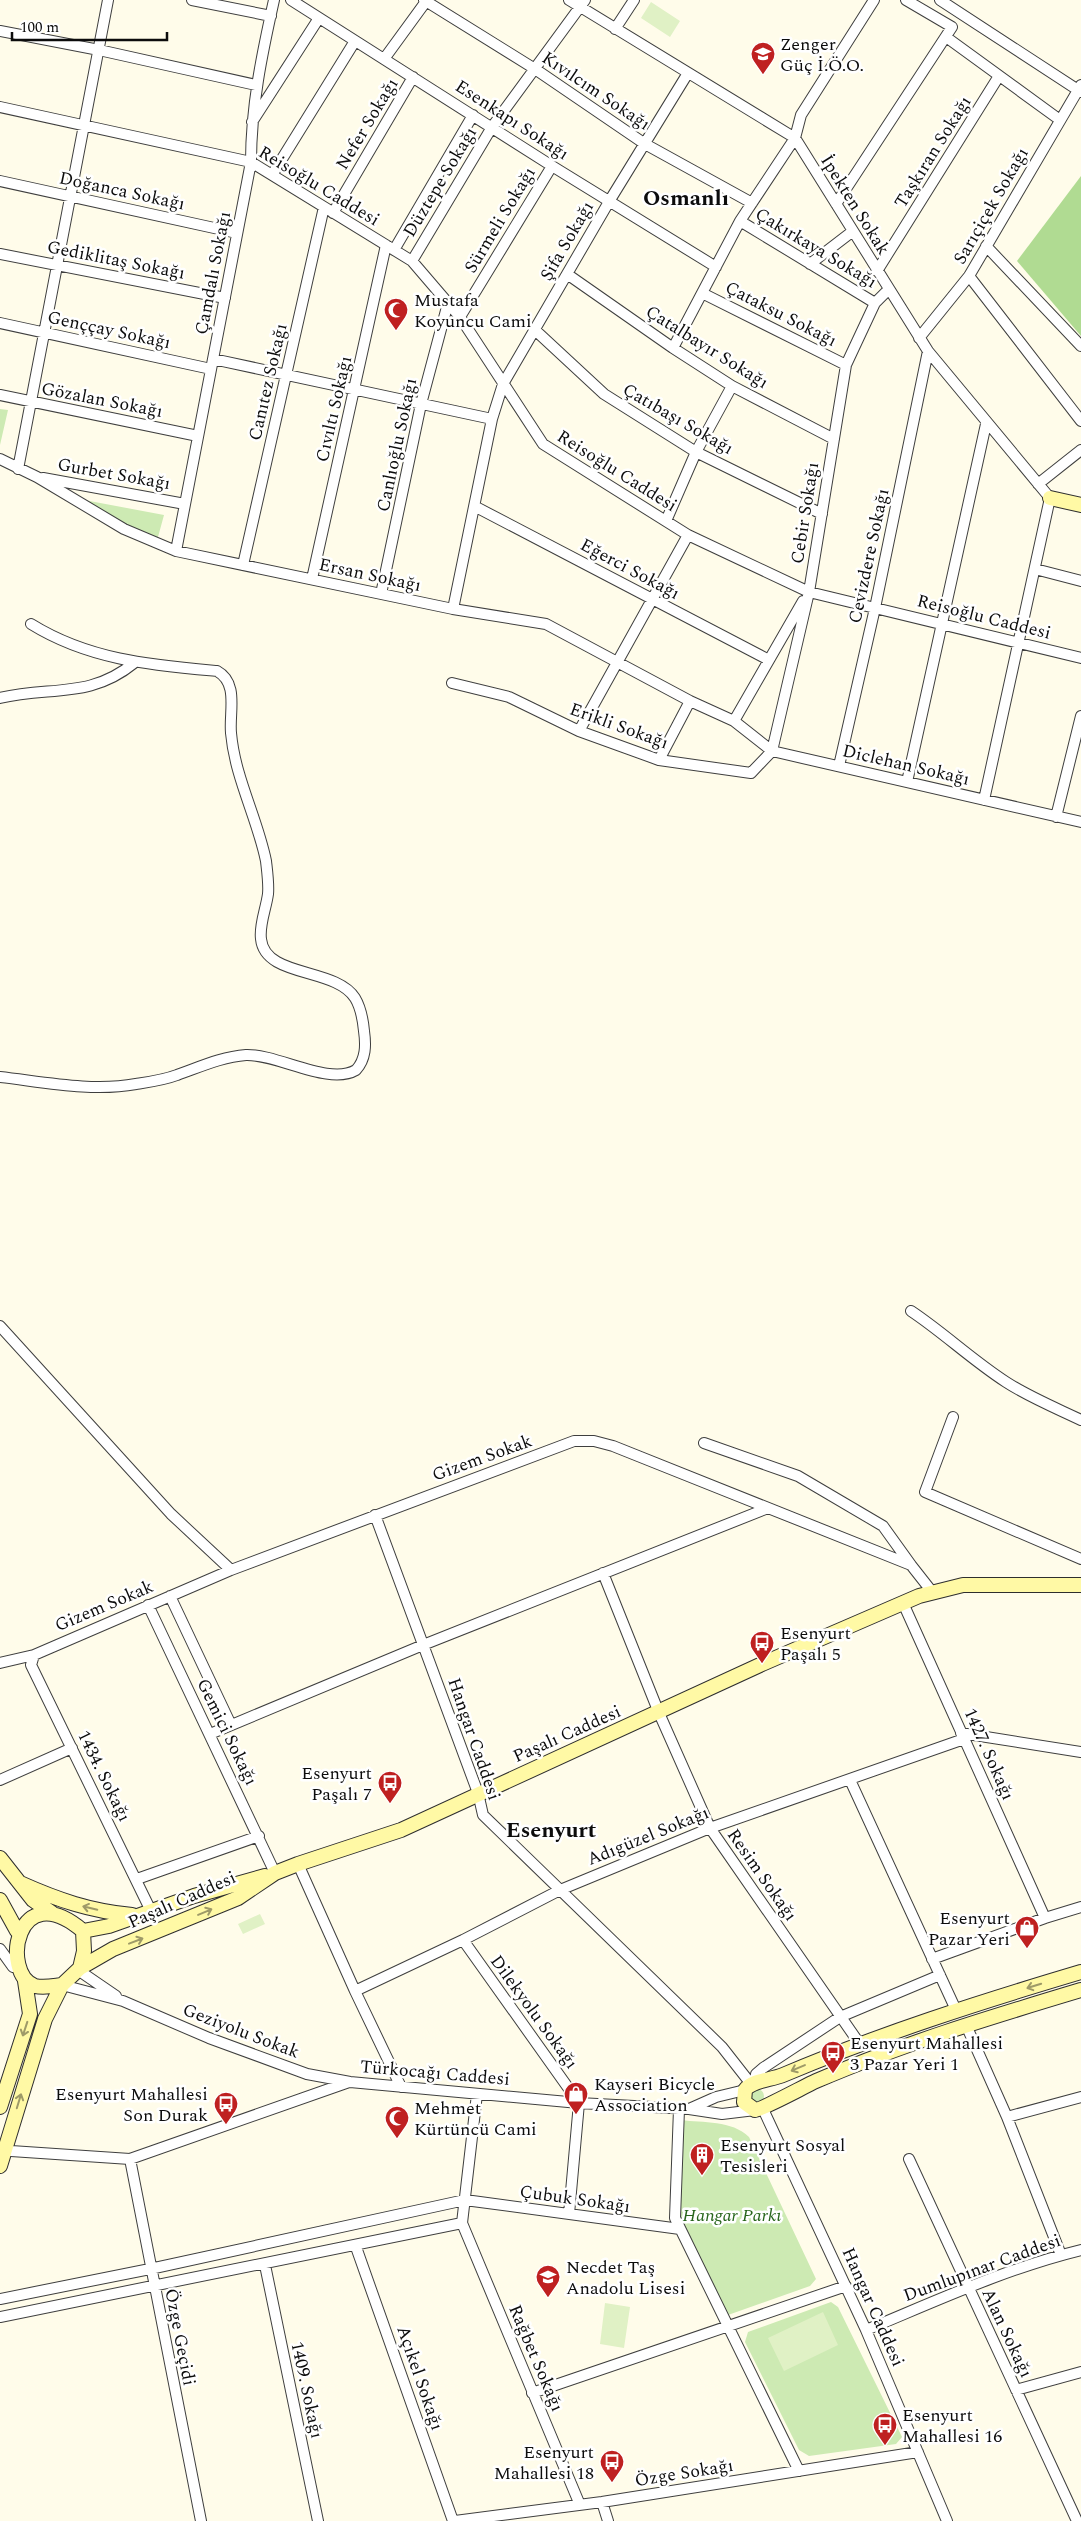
<svg xmlns="http://www.w3.org/2000/svg" width="1081" height="2521" font-family="Spectral,serif">
	<style>
		.green { fill: #cdeab3 }
		.forest { fill: #b0db92 }
		.pitch { fill: #e0f1c5 }
		.lines { fill: none; stroke-linecap: round; stroke-linejoin: round }
		.street-casing { stroke: #3f3f3f; stroke-width: 12 }
		.secondary-casing { stroke: #2e2e2e; stroke-width: 16 }
		.street { stroke: #fff; stroke-width: 10 }
		.secondary { stroke: #fff9a5; stroke-width: 14 }
		.oneway { stroke: #9e9a68 }
		.labels { text-anchor: middle; dominant-baseline: central; stroke-width: 5; stroke-linejoin: round; paint-order: stroke }
		.poi-label { font-size: 18px; fill: #0c0c0c; stroke: #fff; text-anchor: start }
		.street-label { font-size: 18px; fill: #0c0c0c; stroke: #fff }
		.park-label { font-size: 18px; font-style: italic; fill: #27651b; stroke: #fff }
		.district-label { font-size: 22px; font-weight: bold; fill: #0c0c0c; stroke: #fff }
	</style>
	<rect width="100%" height="100%" fill="#fffcea"/>
	<path class="green" d="M0 409 8 410 0 445Z
		M63 496 164 515 158 537 151 539Z
		M750 2096a7 7 0 1 1 14 0a7 7 0 1 1-14 0Z
		M681 2120C703 2123 732 2120 749 2137L816 2279 810 2286 728 2315 679 2217Z
		M831 2302 838 2307 902 2437 896 2444 809 2456 799 2450 745 2342 748 2332Z"/>
	<path class="forest" d="M1081 176V336L1017 261Z"/>
	<path class="pitch" d="M651 2 680 21 670 37 641 18Z
		M260 1914 265 1924 243 1934 238 1924Z
		M605 2303 630 2307 624 2348 600 2344Z
		M823 2312 838 2345 784 2371 768 2338Z"/>
	<g class="lines">
		<defs>
			<path id="street" d="M192 0 271 16
				M291 0 552 166 716 267
				M424 0 535 69 645 144 752 203
				M569 0 795 138 928 351 1050 498 984 800
				M940 0 1081 92
				M615 29 634 0
				M0 31 99 50 256 85
				M946 37 1060 120
				M384 59 427 0
				M0 107 251 162 412 261 460 317 543 444 688 535 809 592 1081 658
				M252 122 319 18
				M272 175 355 41
				M0 181 237 233
				M836 204 952 27 906 0
				M333 213 413 77
				M740 221 875 303
				M986 246 1081 346
				M394 250 473 115
				M0 254 225 298
				M412 261 492 127 585 0
				M810 264 853 231
				M877 271 999 76
				M567 274 673 348 732 386 834 439
				M969 276 1081 421
				M702 293 846 365
				M460 317 552 166
				M0 323 211 369
				M535 330 604 394 696 452 822 514
				M919 338 969 276 1081 85
				M673 348 740 221 795 138 801 115 874 0
				M213 359 492 419
				M0 395 198 436
				M0 459 37 477 124 529 176 551 453 609 546 624 690 701 734 721 772 751 1081 822
				M18 469 108 0
				M43 478 185 504
				M1038 484 1081 450
				M476 507 769 660
				M666 521 696 452 732 386
				M176 551 251 162C251 106 262 54 274 0
				M243 565 324 207
				M1035 569 1081 581
				M312 579 386 245
				M381 594 421 404 448 303
				M453 609 492 419 503 384 610 200 688 73
				M452 683 509 697 579 731 659 760 751 773 772 751 809 592 846 365 875 303 889 289
				M0 698C50 686 90 699 134 663
				M734 721 803 601
				M579 731 688 535
				M659 760 690 701
				M839 766 875 608 928 351
				M907 782 986 424
				M1056 817 1081 716
				M0 1077C44 1082 92 1092 136 1084 149 1082 164 1080 177 1075 200 1067 221 1057 246 1055 278 1054 329 1086 356 1070 366 1059 366 1045 364 1031 363 1020 361 1008 355 998 335 967 265 978 261 939 259 925 266 909 268 894 269 884 267 870 266 861 257 817 235 778 231 733 229 712 239 683 217 671 151 665 89 660 31 624
				M911 1311C944 1333 972 1360 1006 1382 1029 1397 1056 1408 1081 1420
				M0 1326 171 1514 231 1570
				M953 1417 925 1492 1081 1559
				M704 1443 798 1476 883 1526 911 1565
				M375 1515 478 1793 483 1815 722 2047 751 2084
				M603 1573 659 1713 710 1828 859 2043
				M170 1596 231 1725
				M903 1603 1045 1918
				M148 1605 275 1873
				M34 1655 31 1665 151 1911
				M0 1663 34 1655 231 1570 574 1441H594L613 1446 911 1565 933 1593
				M961 1733 1081 1752
				M210 1734 423 1645 768 1508
				M0 1780 72 1748
				M850 1780 956 2010
				M298 1864 355 1991 401 2087
				M137 1879 259 1836
				M463 1940 579 2103 569 2214
				M0 1949 13 1967
				M932 1959 1045 1918 1081 1907
				M78 1970 116 1996
				M62 1985 123 2001 209 2038 307 2074 350 2082 579 2103 689 2109 722 2114 755 2110
				M355 1991 463 1940 560 1890 710 1828 964 1739
				M966 2025 1007 2117 1061 2255
				M755 2082 756 2074 763 2068 840 2017 940 1975
				M477 2094 462 2223 580 2505
				M679 2109 675 2218 799 2471
				M689 2109 716 2097 745 2090
				M763 2109 866 2330 947 2521
				M1007 2117 1081 2097
				M4 2148 11 2151 130 2159 349 2082
				M130 2159 201 2521
				M909 2159 1077 2521
				M356 2247 453 2521
				M265 2265 318 2521
				M0 2299 150 2269 465 2200 680 2229
				M0 2317 462 2223
				M866 2330C936 2301 1007 2268 1081 2250
				M1016 2390 1081 2372
				M532 2393 846 2286
				M602 2502 608 2521
				M455 2521 602 2502 918 2452"/>
			<path id="secondary" d="M1050 498 1081 505
				M0 1858 33 1900 52 1913
				M20 1883C58 1900 90 1911 132 1915
				M0 1900 17 1931
				M83 1931 109 1926 194 1896 265 1876
				M80 1968 113 1949 238 1898 275 1873 298 1864 401 1830 762 1664 919 1596 963 1585H1081
				M1081 1972C980 2002 880 2034 783 2075 771 2080 752 2080 745 2090L744 2102 755 2110C761 2110 805 2086 816 2081 902 2044 991 2017 1081 1990
				M0 2107 30 2014 25 1981
				M0 2166 45 2019 62 1985 80 1968 84 1951 83 1931C16 1874 0 1974 35 1986 44 1988 53 1986 62 1985"/>
		</defs>
		<use href="#street" class="street-casing"/>
		<use href="#secondary" class="secondary-casing"/>
		<use href="#street" class="street"/>
		<use href="#secondary" class="secondary"/>
	</g>
	<defs><path id="oneway-shaft" d="M-6 0H5M1.5-3L5.5 0L1.5 3" fill="none" stroke-width="1.6" stroke-linecap="round" stroke-linejoin="round" transform="scale(1.25)"/></defs>
	<g class="oneway">
		<use href="#oneway-shaft" transform="translate(90 1908) rotate(-167)"/>
		<use href="#oneway-shaft" transform="translate(205 1912) rotate(-23)"/>
		<use href="#oneway-shaft" transform="translate(136 1941) rotate(-21)"/>
		<use href="#oneway-shaft" transform="translate(1034 1986) rotate(163)"/>
		<use href="#oneway-shaft" transform="translate(25 2029) rotate(108)"/>
		<use href="#oneway-shaft" transform="translate(798 2068) rotate(157)"/>
		<use href="#oneway-shaft" transform="translate(19 2101) rotate(-73)"/>
	</g>
	<defs>
		<symbol id="school-pin" viewBox="-11 -11 22 30"><path d="M0 17L-7.5 6A9.5 9.5 0 1 1 7.5 6Z" fill="#bf2020" stroke="#fff"/><path d="M0-5L7-2L0 1L-7-2ZM-4 1L0 2.5L4 1V4Q0 6-4 4Z" fill="#fff"/></symbol>
		<symbol id="mosque-pin" viewBox="-11 -11 22 30"><path d="M0 17L-7.5 6A9.5 9.5 0 1 1 7.5 6Z" fill="#bf2020" stroke="#fff"/><path d="M3.5-4.9A6 6 0 1 0 3.5 4.9A5 5 0 1 1 3.5-4.9Z" fill="#fff"/></symbol>
		<symbol id="bus-pin" viewBox="-11 -11 22 30"><path d="M0 17L-7.5 6A9.5 9.5 0 1 1 7.5 6Z" fill="#bf2020" stroke="#fff"/><path d="M-5-6H5V4H4V6H2V4H-2V6H-4V4H-5ZM-3.5-4V0h7V-4ZM-3.5 1.2v1.5H-2V1.2ZM2 1.2v1.5H3.5V1.2Z" fill="#fff"/></symbol>
		<symbol id="shop-pin" viewBox="-11 -11 22 30"><path d="M0 17L-7.5 6A9.5 9.5 0 1 1 7.5 6Z" fill="#bf2020" stroke="#fff"/><path d="M-5-2.5h2.3a2.7 3.5 0 0 1 5.4 0H5L5.5 6h-11ZM-1.5-2.5h3a1.5 2.3 0 0 0-3 0Z" fill="#fff"/></symbol>
		<symbol id="building-pin" viewBox="-11 -11 22 30"><path d="M0 17L-7.5 6A9.5 9.5 0 1 1 7.5 6Z" fill="#bf2020" stroke="#fff"/><path d="M-4-6H4V6H1V3H-1V6H-4ZM-2.5-4.3h1.7v1.8h-1.7ZM.8-4.3h1.7v1.8H.8ZM-2.5-1h1.7V.8h-1.7ZM.8-1h1.7V.8H.8Z" fill="#fff"/></symbol>
	</defs>
	<g fill-rule="evenodd">
		<use href="#school-pin" x="749" y="40" width="28" height="38"/>
		<use href="#mosque-pin" x="382" y="296" width="28" height="38"/>
		<use href="#bus-pin" x="748" y="1629" width="28" height="38"/>
		<use href="#bus-pin" x="376" y="1769" width="28" height="38"/>
		<use href="#shop-pin" x="1013" y="1914" width="28" height="38"/>
		<use href="#bus-pin" x="819" y="2039" width="28" height="38"/>
		<use href="#shop-pin" x="562" y="2080" width="28" height="38"/>
		<use href="#bus-pin" x="212" y="2090" width="28" height="38"/>
		<use href="#mosque-pin" x="383" y="2104" width="28" height="38"/>
		<use href="#building-pin" x="688" y="2141" width="28" height="38"/>
		<use href="#school-pin" x="534" y="2263" width="28" height="38"/>
		<use href="#bus-pin" x="871" y="2411" width="28" height="38"/>
		<use href="#bus-pin" x="598" y="2448" width="28" height="38"/>
	</g>
	<g class="labels">
		<g class="poi-label">
			<text x="780" y="44">Zenger<tspan x="780" dy="21">Güç İ.Ö.O.</tspan></text>
			<text x="414" y="300">Mustafa<tspan x="414" dy="21">Koyuncu Cami</tspan></text>
			<text x="780" y="1633">Esenyurt<tspan x="780" dy="21">Paşalı 5</tspan></text>
			<text x="372" y="1773" text-anchor="end">Esenyurt<tspan x="372" dy="21">Paşalı 7</tspan></text>
			<text x="1010" y="1918" text-anchor="end">Esenyurt<tspan x="1010" dy="21">Pazar Yeri</tspan></text>
			<text x="850" y="2043">Esenyurt Mahallesi<tspan x="850" dy="21">3 Pazar Yeri 1</tspan></text>
			<text x="594" y="2084">Kayseri Bicycle<tspan x="594" dy="21">Association</tspan></text>
			<text x="208" y="2094" text-anchor="end">Esenyurt Mahallesi<tspan x="208" dy="21">Son Durak</tspan></text>
			<text x="414" y="2108">Mehmet<tspan x="414" dy="21">Kürtüncü Cami</tspan></text>
			<text x="720" y="2145">Esenyurt Sosyal<tspan x="720" dy="21">Tesisleri</tspan></text>
			<text x="566" y="2267">Necdet Taş<tspan x="566" dy="21">Anadolu Lisesi</tspan></text>
			<text x="902" y="2415">Esenyurt<tspan x="902" dy="21">Mahallesi 16</tspan></text>
			<text x="594" y="2452" text-anchor="end">Esenyurt<tspan x="594" dy="21">Mahallesi 18</tspan></text>
		</g>
		<g class="street-label">
			<text transform="translate(596 91) rotate(34)">Kıvılcım Sokağı</text>
			<text transform="translate(512 120) rotate(33)">Esenkapı Sokağı</text>
			<text transform="translate(367 124) rotate(-59)">Nefer Sokağı</text>
			<text transform="translate(933 152) rotate(-58)">Taşkıran Sokağı</text>
			<text transform="translate(440 182) rotate(-59)">Düztepe Sokağı</text>
			<text transform="translate(319 186) rotate(31)">Reisoğlu Caddesi</text>
			<text transform="translate(122 191) rotate(12)">Doğanca Sokağı</text>
			<text transform="translate(855 205) rotate(58)">İpekten Sokak</text>
			<text transform="translate(991 206) rotate(-60)">Sarıçiçek Sokağı</text>
			<text transform="translate(500 220) rotate(-59)">Sürmeli Sokağı</text>
			<text transform="translate(567 241) rotate(-60)">Şifa Sokağı</text>
			<text transform="translate(816 248) rotate(31)">Çakırkaya Sokağı</text>
			<text transform="translate(116 260) rotate(11)">Gediklitaş Sokağı</text>
			<text transform="translate(213 273) rotate(-79)">Çamdalı Sokağı</text>
			<text transform="translate(781 314) rotate(27)">Çataksu Sokağı</text>
			<text transform="translate(109 330) rotate(12)">Genççay Sokağı</text>
			<text transform="translate(707 347) rotate(32)">Çatalbayır Sokağı</text>
			<text transform="translate(268 382) rotate(-77)">Canıtez Sokağı</text>
			<text transform="translate(102 400) rotate(11)">Gözalan Sokağı</text>
			<text transform="translate(334 409) rotate(-77)">Cıvıltı Sokağı</text>
			<text transform="translate(678 419) rotate(30)">Çatıbaşı Sokağı</text>
			<text transform="translate(397 445) rotate(-78)">Canlıoğlu Sokağı</text>
			<text transform="translate(617 471) rotate(32)">Reisoğlu Caddesi</text>
			<text transform="translate(114 474) rotate(10)">Gurbet Sokağı</text>
			<text transform="translate(805 513) rotate(-81)">Cebir Sokağı</text>
			<text transform="translate(869 556) rotate(-78)">Cevizdere Sokağı</text>
			<text transform="translate(630 569) rotate(28)">Eğerci Sokağı</text>
			<text transform="translate(370 575) rotate(12)">Ersan Sokağı</text>
			<text transform="translate(984 617) rotate(14)">Reisoğlu Caddesi</text>
			<text transform="translate(619 726) rotate(20)">Erikli Sokağı</text>
			<text transform="translate(906 765) rotate(13)">Diclehan Sokağı</text>
			<text transform="translate(482 1458) rotate(-20)">Gizem Sokak</text>
			<text transform="translate(104 1606) rotate(-23)">Gizem Sokak</text>
			<text transform="translate(227 1732) rotate(64)">Gemici Sokağı</text>
			<text transform="translate(567 1734) rotate(-24)">Paşalı Caddesi</text>
			<text transform="translate(474 1739) rotate(71)">Hangar Caddesi</text>
			<text transform="translate(989 1754) rotate(66)">1427. Sokağı</text>
			<text transform="translate(104 1776) rotate(64)">1434. Sokağı</text>
			<text transform="translate(648 1836) rotate(-22)">Adıgüzel Sokağı</text>
			<text transform="translate(762 1875) rotate(55)">Resim Sokağı</text>
			<text transform="translate(182 1900) rotate(-24)">Paşalı Caddesi</text>
			<text transform="translate(534 2012) rotate(54)">Dilekyolu Sokağı</text>
			<text transform="translate(241 2031) rotate(21)">Geziyolu Sokak</text>
			<text transform="translate(435 2073) rotate(5)">Türkocağı Caddesi</text>
			<text transform="translate(575 2199) rotate(8)">Çubuk Sokağı</text>
			<text transform="translate(982 2268) rotate(-20)">Dumlupınar Caddesi</text>
			<text transform="translate(873 2307) rotate(66)">Hangar Caddesi</text>
			<text transform="translate(1007 2333) rotate(65)">Alan Sokağı</text>
			<text transform="translate(180 2337) rotate(79)">Özge Geçidi</text>
			<text transform="translate(536 2358) rotate(67)">Rağbet Sokağı</text>
			<text transform="translate(420 2378) rotate(71)">Açıkel Sokağı</text>
			<text transform="translate(307 2390) rotate(78)">1409. Sokağı</text>
			<text transform="translate(684 2473) rotate(-9)">Özge Sokağı</text>
		</g>
		<g class="park-label">
			<text x="732" y="2215">Hangar Parkı</text>
		</g>
		<g class="district-label">
			<text x="686" y="198">Osmanlı</text>
			<text x="551" y="1830">Esenyurt</text>
		</g>
	</g>
	<path d="M12 32v8h155v-8" fill="none" stroke="#0c0c0c" stroke-width="2.5"/>
	<text x="20" y="32" font-size="15" fill="#0c0c0c" stroke="#ffffff" stroke-width="4" paint-order="stroke">100 m</text>
</svg>
